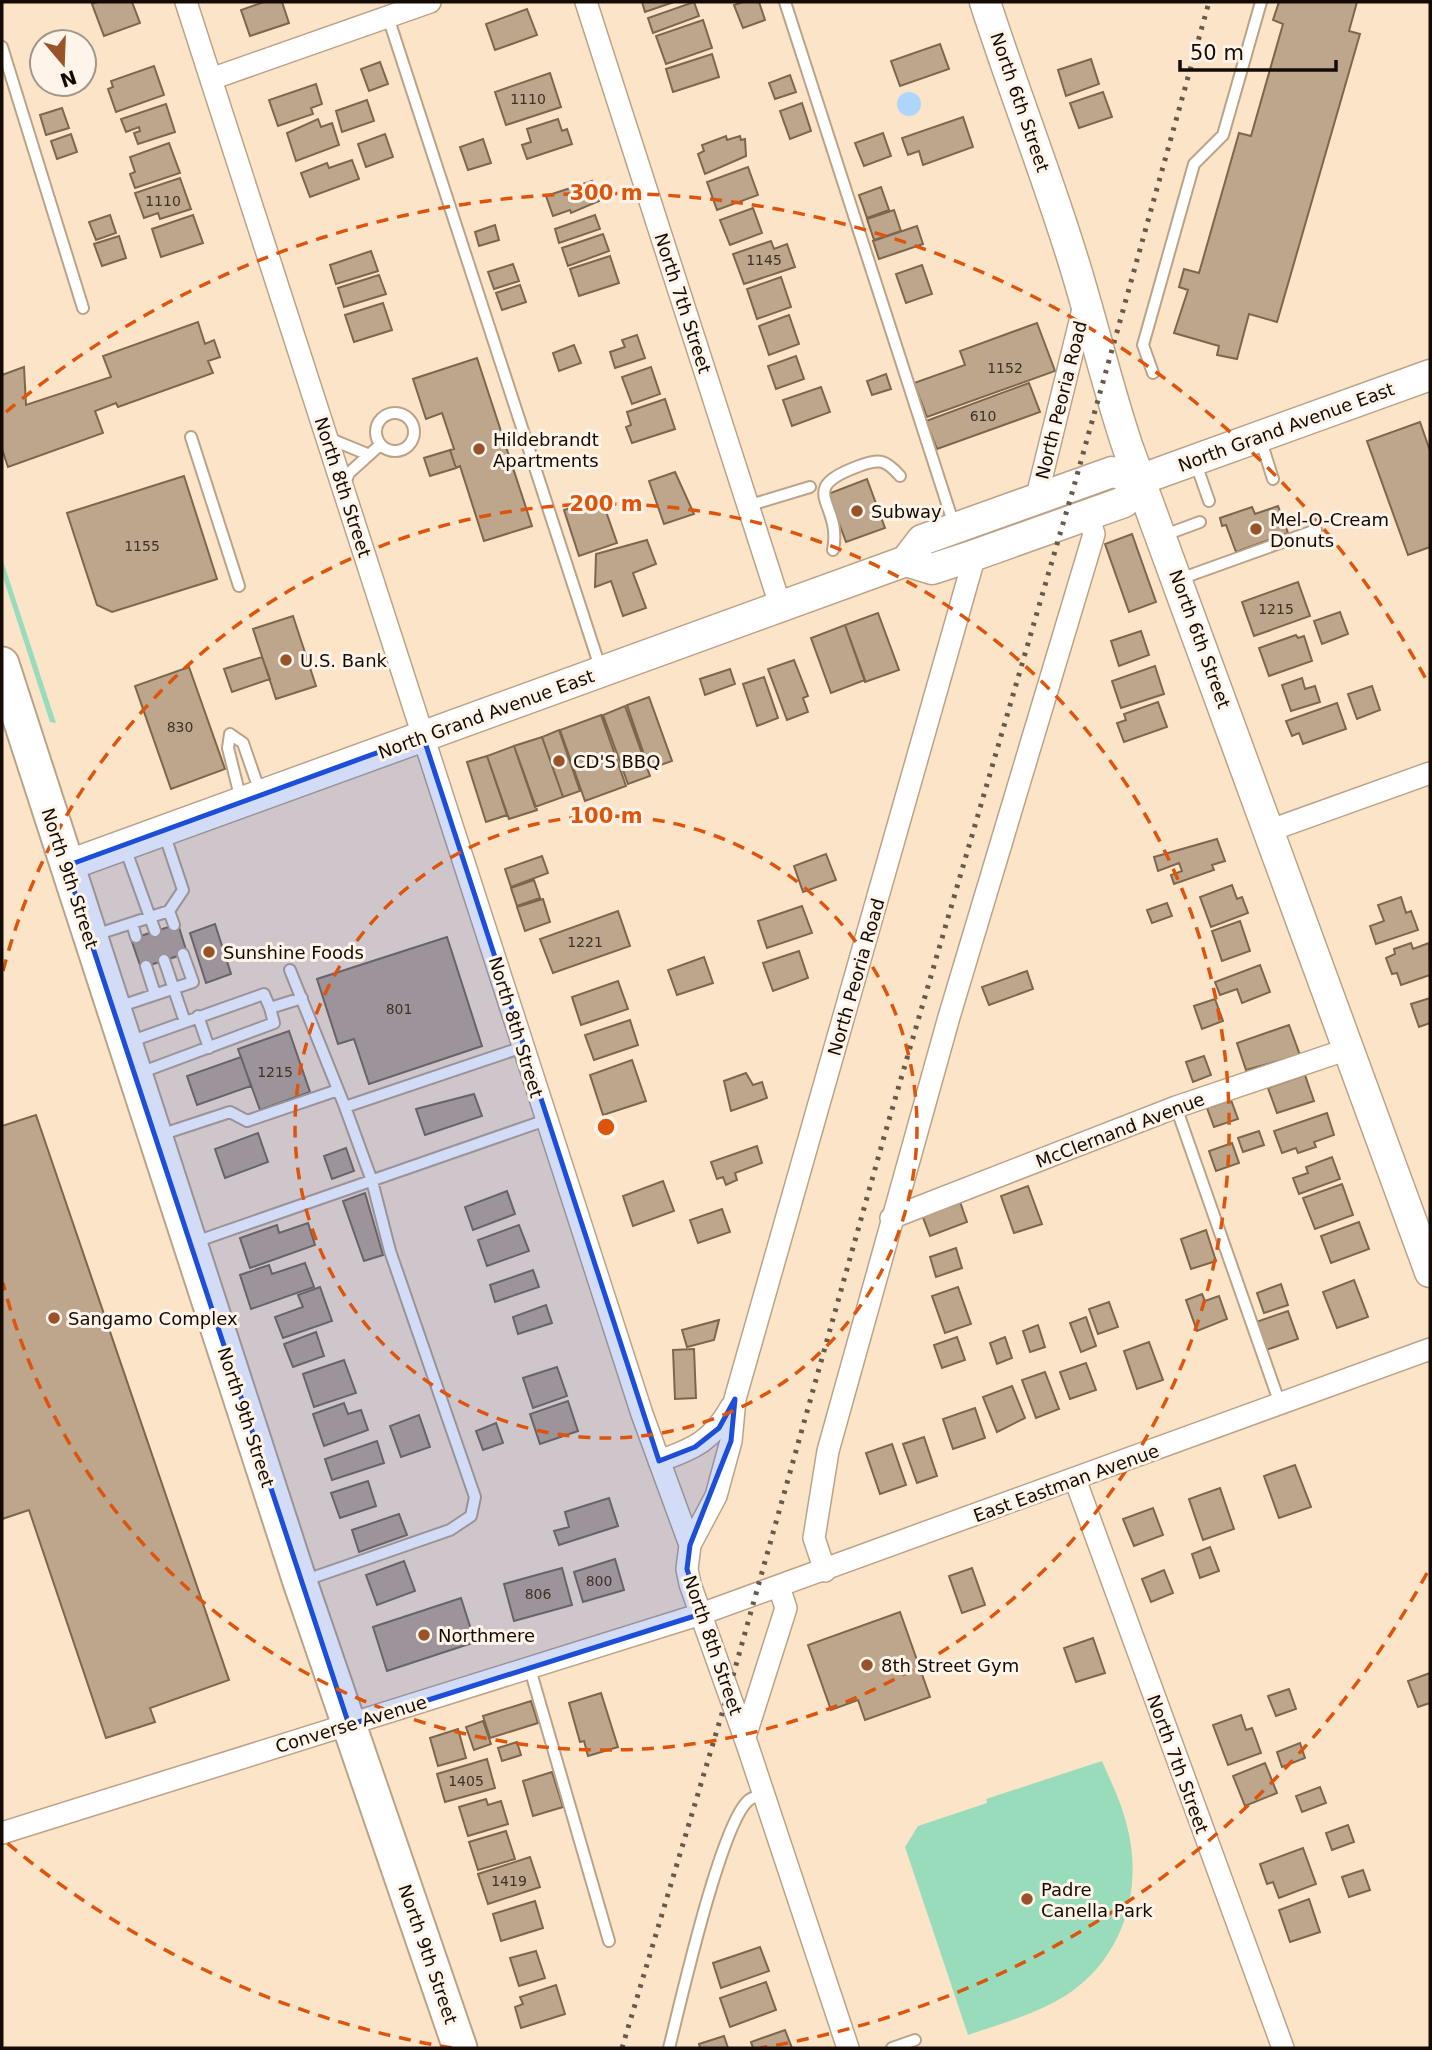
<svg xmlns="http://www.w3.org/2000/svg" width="1432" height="2050" font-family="'DejaVu Sans',sans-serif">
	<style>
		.green { fill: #98dcbc }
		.water { fill: #add6fa }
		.building { fill: #bda68c; stroke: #7c674e; stroke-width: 2 }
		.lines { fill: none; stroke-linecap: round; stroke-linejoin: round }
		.service-casing { stroke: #baa389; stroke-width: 14 }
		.minor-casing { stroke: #baa389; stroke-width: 24 }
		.secondary-casing { stroke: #baa389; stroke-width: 33 }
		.primary-casing { stroke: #baa389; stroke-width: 37 }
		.service { stroke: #fff; stroke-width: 10 }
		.minor { stroke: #fff; stroke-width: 21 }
		.secondary { stroke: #fff; stroke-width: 30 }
		.primary { stroke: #fff; stroke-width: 33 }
		.rail { stroke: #685a4b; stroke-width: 5; stroke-dasharray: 3.5 7; stroke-linecap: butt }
		.marked { fill: #1d4ed8; fill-opacity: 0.2; stroke: #1d4ed8; stroke-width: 5; stroke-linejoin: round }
		.ring { fill: none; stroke: #dd550c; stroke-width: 3.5; stroke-dasharray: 12 9 }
		.poi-dot { fill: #99532a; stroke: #fef4e9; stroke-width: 2.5 }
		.labels { text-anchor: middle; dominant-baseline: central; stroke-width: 6; stroke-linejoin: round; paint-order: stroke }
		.number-label { font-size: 14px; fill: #3e3226 }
		.street-label { font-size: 18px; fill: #140c04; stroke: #fef4e9 }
		.poi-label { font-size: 18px; fill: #140c04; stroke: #fef4e9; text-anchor: start }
		.centre { fill: #dd550c; stroke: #fef4e9; stroke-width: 3.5 }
		.ring-label { font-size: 21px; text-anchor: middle; font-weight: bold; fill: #dd550c; stroke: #fef4e9; stroke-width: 6; stroke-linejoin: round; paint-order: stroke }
	</style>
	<rect width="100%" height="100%" fill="#fce4c8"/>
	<path class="green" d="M2 561H3L56 723 50 722 2 574Z
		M1102 1761C1111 1782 1122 1804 1127 1826 1143 1887 1125 1954 1071 1992 1040 2013 1003 2023 968 2035L905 1847 918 1826 987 1803 986 1799Z"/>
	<path class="water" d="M897 104a12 12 0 1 1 24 0a12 12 0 1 1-24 0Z"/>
	<path class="building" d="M98 2H132L140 23 104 36 92 4Z
		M264 2H282L289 23 250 36 241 10Z
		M642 2H674L645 12Z
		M694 2 699 16 653 33 648 18Z
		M743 2H759L765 20 743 28 734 5Z
		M1279 2H1357L1349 31 1360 34 1277 322 1249 314 1237 359 1217 355 1219 346 1174 333 1188 290 1179 287 1184 269 1199 273 1239 133 1251 136 1283 24 1273 20Z
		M527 9 537 35 495 50 486 24Z
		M703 20 712 48 666 64 656 36Z
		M940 44 949 69 900 86 891 61Z
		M712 54 719 77 673 92 666 69Z
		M1091 59 1099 84 1066 96 1058 70Z
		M380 62 388 84 369 91 361 69Z
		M154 66 164 95 116 112 108 89 113 87 111 81Z
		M550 73 561 107 506 125 495 92Z
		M790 75 796 92 775 99 769 83Z
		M316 84 322 104 311 108 313 114 278 126 269 100Z
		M1103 92 1112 117 1079 128 1070 103Z
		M367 100 374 121 342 132 336 111Z
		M802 103 811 131 790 139 780 111Z
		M166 104 175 132 138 144 134 133 140 131 139 127 126 132 121 119Z
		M62 108 69 128 46 135 40 115Z
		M963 117 973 147 923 165 919 151 908 155 902 138Z
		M318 119 321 127 332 123 339 145 296 161 287 133Z
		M558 119 562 131 567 129 572 144 527 159 522 145 531 142 527 129Z
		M883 133 891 156 864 166 855 143Z
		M71 134 77 152 57 159 51 141Z
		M385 134 393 157 366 167 358 144Z
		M726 136 727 140 740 136 741 140 745 139 746 156 705 174 698 154 704 151 702 145Z
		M483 139 491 163 468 170 460 147Z
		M169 143 180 173 135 188 130 174 135 172 130 157Z
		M352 160 359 179 310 197 301 173 327 163 329 168Z
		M748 167 758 195 717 210 707 182Z
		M180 178 191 209 160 219 158 213 144 218 135 193Z
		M592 181 599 201 571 213 570 210 553 216 546 196Z
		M881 187 889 210 867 218 859 195Z
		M753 208 762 233 730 245 720 220Z
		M894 210 901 231 874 240 867 219Z
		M110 215 116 233 96 240 89 222Z
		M193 215 203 243 161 257 152 229Z
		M595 215 600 229 559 243 555 229Z
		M495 225 499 240 479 246 475 232Z
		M917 226 923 244 879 259 873 241Z
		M603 234 609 251 568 266 562 248Z
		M119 236 126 258 102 266 94 244Z
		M771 241 774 249 787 244 795 267 744 284 733 254Z
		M371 251 378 271 336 284 330 265Z
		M610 256 619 283 579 296 570 269Z
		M513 264 519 281 494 289 488 272Z
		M922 265 932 294 906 303 896 274Z
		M379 275 386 294 344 307 338 288Z
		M781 277 791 307 757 319 747 289Z
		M520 285 526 302 502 310 496 293Z
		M383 303 392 330 354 342 345 315Z
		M789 315 799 344 769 355 759 326Z
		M198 322 205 344 214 340 220 357 208 361 213 373 118 407 116 403 95 411 103 433 8 467 2 449V375L24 367 26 405 111 377 103 356Z
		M1037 323 1055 371 927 417 914 383 965 365 960 351Z
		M637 335 645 358 615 368 610 352 625 347 622 340Z
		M574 345 581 363 559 371 553 353Z
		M796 356 804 379 776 389 768 366Z
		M477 358 532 526 484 541 460 466 456 468 450 450 454 449 442 413 426 419 413 379Z
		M651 367 660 394 632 404 622 377Z
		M886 374 891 389 872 395 867 381Z
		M1029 383 1040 412 937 449 926 421Z
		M821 387 830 412 792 426 783 400Z
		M665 399 675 429 632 443 626 427 631 425 627 412Z
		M1420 422 1430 451V547L1408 555 1367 441Z
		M450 450 456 468 430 476 424 458Z
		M675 472 694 514 664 524 649 481Z
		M184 476 217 579 112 612 97 605 67 513Z
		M867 479 885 528 846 542 828 494Z
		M601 497 617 543 579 556 564 510Z
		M1278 506 1288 533 1236 552 1226 525 1222 526 1220 518 1252 507 1255 514Z
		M1132 534 1156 602 1129 612 1105 544Z
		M647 540 656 564 633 573 646 608 623 616 611 581 595 587 596 554Z
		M1298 582 1310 616 1254 636 1242 602Z
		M1340 612 1348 634 1322 644 1314 621Z
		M878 613 899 670 865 682 845 625Z
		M293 616 316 686 276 699 253 629Z
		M845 625 865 680 831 693 811 638Z
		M1141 631 1149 655 1119 666 1111 641Z
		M1296 635 1298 638 1304 636 1312 661 1269 676 1259 648Z
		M262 657 270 679 232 692 224 669Z
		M794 660 808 696 803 698 808 712 787 720 768 669Z
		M1155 666 1164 694 1121 708 1112 681Z
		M189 667 225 769 171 789 135 686Z
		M730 669 735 684 705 695 700 679Z
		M764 677 778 718 757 726 743 684Z
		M1302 678 1305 689 1315 686 1320 702 1291 711 1282 685Z
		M1372 686 1380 710 1357 719 1348 694Z
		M649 697 672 761 649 769 627 705Z
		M1158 702 1167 727 1124 742 1117 723 1126 720 1124 714Z
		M1337 703 1346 729 1303 744 1299 733 1292 736 1286 721Z
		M625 706 650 776 628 784 603 715Z
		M601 715 626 786 585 801 560 730Z
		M559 730 580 791 563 797 542 737Z
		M542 737 563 797 535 807 514 746Z
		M514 746 537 810 509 819 487 756Z
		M487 756 507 815 486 822 467 762Z
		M1217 839 1225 861 1212 865 1214 870 1174 884 1171 875 1182 871 1179 863 1158 871 1154 857Z
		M826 854 836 880 803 892 794 866Z
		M542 856 548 873 511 887 505 869Z
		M534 880 540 898 517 906 511 888Z
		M1232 885 1237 899 1242 897 1248 913 1211 927 1200 897Z
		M1401 897 1406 913 1411 911 1418 930 1376 944 1370 926 1384 921 1378 905Z
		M543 899 550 922 525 931 517 907Z
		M1167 903 1172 916 1152 923 1147 910Z
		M802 906 812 933 767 948 758 921Z
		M618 911 630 946 553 973 540 939Z
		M1240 921 1250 951 1222 961 1212 931Z
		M178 924 187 953 141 968 131 939Z
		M215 924 231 974 206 983 190 933Z
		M447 937 482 1046 369 1084 354 1039 338 1044 317 979Z
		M1411 943 1413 949 1429 943 1430 975 1401 985 1397 973 1392 974 1386 958 1395 954 1394 949Z
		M799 951 808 978 773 991 763 963Z
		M704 957 713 983 677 995 668 970Z
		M1260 965 1270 992 1242 1003 1237 989 1220 995 1215 982Z
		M1027 971 1033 989 989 1005 982 987Z
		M618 981 628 1009 581 1025 572 997Z
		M1430 998V1023L1419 1027 1411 1004Z
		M1215 999 1223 1021 1202 1029 1194 1006Z
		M630 1020 638 1045 594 1060 585 1035Z
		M1289 1025 1300 1055 1246 1070 1237 1043Z
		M289 1031 310 1092 260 1110 238 1049Z
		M1204 1056 1211 1075 1193 1082 1186 1062Z
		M241 1057 251 1086 197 1105 187 1076Z
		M632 1060 646 1101 603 1115 590 1075Z
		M746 1073 753 1085 762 1082 767 1098 731 1111 724 1081Z
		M1305 1075 1314 1101 1277 1113 1268 1088Z
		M474 1094 482 1116 425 1135 416 1109Z
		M1231 1100 1238 1119 1214 1127 1207 1108Z
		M1327 1113 1334 1135 1314 1142 1316 1147 1298 1153 1296 1148 1282 1153 1274 1131Z
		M36 1115 229 1680 150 1708 155 1722 106 1738 29 1510 2 1519V1126Z
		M1259 1131 1264 1145 1243 1152 1238 1138Z
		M258 1133 268 1162 225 1178 215 1149Z
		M1232 1143 1239 1163 1216 1171 1209 1151Z
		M757 1146 762 1163 735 1173 737 1180 726 1185 723 1177 717 1179 711 1162Z
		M346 1148 354 1171 332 1179 324 1156Z
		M1332 1157 1340 1179 1299 1194 1293 1178 1308 1173 1306 1167Z
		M663 1181 674 1211 633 1226 623 1196Z
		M1342 1184 1353 1215 1315 1229 1303 1198Z
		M1028 1186 1042 1224 1014 1233 1001 1196Z
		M507 1191 515 1214 473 1230 465 1207Z
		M365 1193 383 1255 364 1261 343 1201Z
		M959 1199 967 1222 930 1236 921 1212Z
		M722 1209 730 1232 698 1243 690 1220Z
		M1359 1222 1369 1249 1331 1263 1321 1236Z
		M308 1223 315 1245 250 1268 240 1238 277 1225 279 1233Z
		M519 1225 529 1251 487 1266 478 1240Z
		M1206 1230 1216 1261 1191 1269 1181 1239Z
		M956 1248 962 1268 936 1277 930 1257Z
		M305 1263 314 1287 251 1309 240 1275 269 1265 272 1274Z
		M533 1270 539 1287 495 1302 490 1285Z
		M1354 1280 1368 1317 1337 1328 1323 1292Z
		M1281 1284 1288 1305 1264 1313 1257 1293Z
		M320 1287 332 1321 283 1338 275 1317 303 1307 298 1295Z
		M958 1287 971 1324 945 1333 932 1296Z
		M1202 1294 1205 1301 1219 1296 1227 1319 1197 1331 1186 1300Z
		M1109 1302 1118 1327 1098 1334 1089 1309Z
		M546 1305 552 1323 518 1334 513 1317Z
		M1288 1311 1298 1339 1266 1350 1256 1322Z
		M1086 1317 1096 1346 1081 1352 1070 1323Z
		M719 1320 714 1340 687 1347 682 1330Z
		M1038 1325 1045 1347 1030 1352 1023 1331Z
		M316 1332 324 1356 293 1367 284 1344Z
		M957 1337 965 1360 942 1368 934 1345Z
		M1005 1337 1012 1358 997 1364 990 1343Z
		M1149 1342 1163 1380 1137 1389 1124 1351Z
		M694 1349 696 1398 675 1399 673 1350Z
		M344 1360 356 1393 314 1407 303 1374Z
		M1086 1363 1096 1390 1070 1399 1060 1372Z
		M557 1367 567 1396 533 1408 523 1378Z
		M1045 1372 1059 1409 1036 1418 1022 1380Z
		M1012 1386 1025 1418 997 1432 983 1397Z
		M568 1401 578 1431 540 1444 530 1414Z
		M344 1403 348 1414 361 1410 368 1430 324 1446 313 1414Z
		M975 1408 985 1438 953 1449 943 1419Z
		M419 1415 430 1447 401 1457 390 1426Z
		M496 1423 503 1443 483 1450 476 1431Z
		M924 1437 937 1476 917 1483 903 1444Z
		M377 1441 384 1463 332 1480 325 1459Z
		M892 1444 906 1485 880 1494 866 1453Z
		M1295 1465 1311 1507 1279 1518 1264 1476Z
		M368 1481 376 1506 340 1518 331 1493Z
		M1220 1488 1234 1529 1203 1540 1189 1499Z
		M609 1498 618 1526 559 1545 554 1531 569 1527 565 1512Z
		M1153 1508 1163 1535 1134 1546 1123 1519Z
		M399 1514 407 1535 359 1552 352 1530Z
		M1210 1547 1219 1571 1200 1578 1192 1554Z
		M615 1559 624 1590 583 1602 574 1572Z
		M404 1561 415 1591 377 1605 366 1575Z
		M562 1568 572 1605 514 1621 504 1584Z
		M972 1568 985 1605 962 1613 949 1576Z
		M1164 1570 1173 1593 1151 1602 1142 1579Z
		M461 1598 475 1642 387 1671 373 1627Z
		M900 1612 930 1697 865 1720 858 1700 831 1710 808 1645Z
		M1093 1638 1105 1673 1076 1682 1064 1648Z
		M1430 1673V1703L1418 1707 1408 1681Z
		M1289 1689 1296 1709 1276 1716 1268 1696Z
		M601 1693 618 1747 588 1756 584 1741 580 1742 569 1703Z
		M531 1701 538 1723 490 1738 483 1716Z
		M1241 1715 1246 1730 1252 1728 1261 1753 1228 1765 1213 1725Z
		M483 1721 491 1744 474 1750 466 1727Z
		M458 1729 466 1758 438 1766 430 1738Z
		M517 1742 521 1755 502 1761 498 1748Z
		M1300 1743 1305 1758 1282 1767 1277 1752Z
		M487 1759 495 1788 445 1802 437 1774Z
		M1265 1763 1277 1793 1245 1806 1233 1776Z
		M552 1772 563 1807 533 1816 523 1781Z
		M1320 1787 1326 1803 1302 1812 1296 1796Z
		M486 1799 488 1805 501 1801 508 1824 468 1836 459 1807Z
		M1348 1825 1354 1842 1332 1850 1326 1833Z
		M506 1831 515 1859 478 1870 469 1842Z
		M1303 1848 1316 1884 1279 1898 1273 1882 1267 1884 1260 1864Z
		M530 1857 540 1887 488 1904 478 1874Z
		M1363 1870 1370 1890 1349 1897 1342 1877Z
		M1309 1899 1320 1932 1290 1942 1279 1910Z
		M535 1901 543 1928 501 1941 493 1914Z
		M760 1947 769 1971 721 1988 713 1963Z
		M536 1951 545 1978 519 1986 510 1958Z
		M766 1982 776 2010 730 2027 720 1998Z
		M556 1985 565 2014 521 2028 515 2007 523 2004 520 1997Z
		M785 2030 792 2048H753L751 2042Z
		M724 2036 728 2048H700L699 2044Z"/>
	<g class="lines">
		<defs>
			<path id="service" d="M785 2 954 525
				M388 17 601 670
				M2 47 83 308
				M1153 373 1143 345 1194 164 1223 135 1261 2
				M376 432a19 19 0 1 1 38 0a19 19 0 1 1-38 0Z
				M191 437 239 586
				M328 438 367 454
				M1260 438 1273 479
				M1195 461 1209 501
				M344 486 349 473 380 445
				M747 506 810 487
				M1162 536 1200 522
				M833 550C843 502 793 490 859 466 880 458 886 460 900 476
				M1177 580 1316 530
				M241 800 228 748 230 734 243 743 261 795
				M125 848 155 931
				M169 911 174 925
				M132 923 136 937
				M95 935 169 911 183 890 164 833
				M164 960 185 1022
				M146 966 155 994
				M290 970 345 1107
				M118 1007 193 982 183 954
				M198 1016 209 1048
				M129 1042 264 994 270 1008
				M137 1074 274 1023 270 1008 302 998
				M1176 1107 1280 1404
				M160 1135 230 1112 247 1121 338 1090
				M195 1242 546 1120
				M303 1581 450 1530 471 1516 475 1497 390 1251 372 1181 345 1107 523 1047
				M530 1669 609 1941
				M669 2048C680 2005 721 1822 749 1800 753 1797 759 1796 764 1794
				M892 2048 915 2040"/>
			<path id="minor" d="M186 2 642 1414 690 1545 687 1569 690 1584 748 1747 848 2048
				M586 2 780 605
				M211 79 430 2
				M1036 500 1084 305
				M1271 830 1430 773
				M891 1218 1176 1107 1351 1048
				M659 1461C694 1449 713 1440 731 1407
				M1075 1479 1283 2048
				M690 1545 716 1496 731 1441 735 1399 975 555
				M825 1571 814 1538 828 1451 949 1017 1094 534 1088 515
				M745 1737 786 1608 779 1587
				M2 1833 701 1614 1430 1349"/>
			<path id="secondary" d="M985 2C1011 83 1042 162 1068 244 1090 311 1105 380 1128 448L1430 1272
				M906 561 932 569 975 555 1124 502 1142 479
				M66 866 906 561 922 540 1112 472 1142 479 1430 375"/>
			<path id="primary" d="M2 664 300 1582 460 2048"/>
		</defs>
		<use href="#service" class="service-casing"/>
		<use href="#minor" class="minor-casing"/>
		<use href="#secondary" class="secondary-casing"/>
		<use href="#primary" class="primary-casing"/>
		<use href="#service" class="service"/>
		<use href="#minor" class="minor"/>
		<use href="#secondary" class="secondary"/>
		<use href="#primary" class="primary"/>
		<path class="rail" d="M622 2048 729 1690 884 1137 1074 486 1209 2"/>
	</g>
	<path class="marked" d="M423 736 659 1461 695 1447 719 1428 735 1399 731 1441 690 1545 687 1569 701 1614 349 1725 66 866Z"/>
	<g class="ring">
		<circle cx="606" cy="1127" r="311"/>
		<path d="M3 971A623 623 0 1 1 3 1283"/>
		<path d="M1427 1573A934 934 0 0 1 760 2048M452 2048A934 934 0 0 1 6 1842M6 412A934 934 0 0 1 1427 681"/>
	</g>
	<g class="poi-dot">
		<circle cx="479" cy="449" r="7"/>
		<circle cx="857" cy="511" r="7"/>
		<circle cx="1256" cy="529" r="7"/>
		<circle cx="286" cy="660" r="7"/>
		<circle cx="559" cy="761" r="7"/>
		<circle cx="209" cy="952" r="7"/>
		<circle cx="54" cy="1318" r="7"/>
		<circle cx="424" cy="1635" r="7"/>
		<circle cx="867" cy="1665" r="7"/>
		<circle cx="1027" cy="1899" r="7"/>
	</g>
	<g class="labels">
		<g class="number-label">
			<text x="528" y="99">1110</text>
			<text x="163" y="201">1110</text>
			<text x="764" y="260">1145</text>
			<text x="1005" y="368">1152</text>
			<text x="983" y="416">610</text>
			<text x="142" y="546">1155</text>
			<text x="1276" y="609">1215</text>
			<text x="180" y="727">830</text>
			<text x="585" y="942">1221</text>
			<text x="399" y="1009">801</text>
			<text x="275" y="1072">1215</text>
			<text x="599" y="1581">800</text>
			<text x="538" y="1594">806</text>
			<text x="466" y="1781">1405</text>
			<text x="509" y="1881">1419</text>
		</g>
		<g class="street-label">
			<text transform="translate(1020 102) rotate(71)">North 6th Street</text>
			<text transform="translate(683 303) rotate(72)">North 7th Street</text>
			<text transform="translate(1061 400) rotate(-76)">North Peoria Road</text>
			<text transform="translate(1286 427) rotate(-20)">North Grand Avenue East</text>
			<text transform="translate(343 487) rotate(72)">North 8th Street</text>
			<text transform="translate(1200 639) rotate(70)">North 6th Street</text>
			<text transform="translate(486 714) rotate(-20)">North Grand Avenue East</text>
			<text transform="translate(70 878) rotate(72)">North 9th Street</text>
			<text transform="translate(856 977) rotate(-74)">North Peoria Road</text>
			<text transform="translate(516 1027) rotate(73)">North 8th Street</text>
			<text transform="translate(1120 1130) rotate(-21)">McClernand Avenue</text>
			<text transform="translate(246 1417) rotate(72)">North 9th Street</text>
			<text transform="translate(1066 1483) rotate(-20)">East Eastman Avenue</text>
			<text transform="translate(713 1645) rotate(71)">North 8th Street</text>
			<text transform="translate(351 1724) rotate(-17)">Converse Avenue</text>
			<text transform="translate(1178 1764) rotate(70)">North 7th Street</text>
			<text transform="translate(428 1954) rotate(71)">North 9th Street</text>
		</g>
		<g class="poi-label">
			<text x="493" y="439">Hildebrandt<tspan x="493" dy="21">Apartments</tspan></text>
			<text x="871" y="511">Subway</text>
			<text x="1270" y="519">Mel-O-Cream<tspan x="1270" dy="21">Donuts</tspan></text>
			<text x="300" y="660">U.S. Bank</text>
			<text x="573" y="761">CD'S BBQ</text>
			<text x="223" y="952">Sunshine Foods</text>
			<text x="68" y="1318">Sangamo Complex</text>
			<text x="438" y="1635">Northmere</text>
			<text x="881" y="1665">8th Street Gym</text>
			<text x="1041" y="1889">Padre<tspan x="1041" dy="21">Canella Park</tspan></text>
		</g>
	</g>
	<circle cx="606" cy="1127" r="10" class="centre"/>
	<g class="ring-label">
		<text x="606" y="200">300 m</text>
		<text x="606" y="511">200 m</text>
		<text x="606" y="823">100 m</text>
	</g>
	<rect width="1432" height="2050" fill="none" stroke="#140c04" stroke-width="7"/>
	<g transform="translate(63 63) rotate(161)"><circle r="33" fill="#fef4e9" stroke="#a0978d" stroke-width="2"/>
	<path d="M0-5L12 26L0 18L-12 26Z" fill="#99532a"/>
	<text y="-10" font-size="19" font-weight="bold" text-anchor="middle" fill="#140c04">N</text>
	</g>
	<path d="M1180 60v10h156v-10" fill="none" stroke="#140c04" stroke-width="3.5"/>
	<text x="1190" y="60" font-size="21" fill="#140c04" stroke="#fef4e9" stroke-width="5" paint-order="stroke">50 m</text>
</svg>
